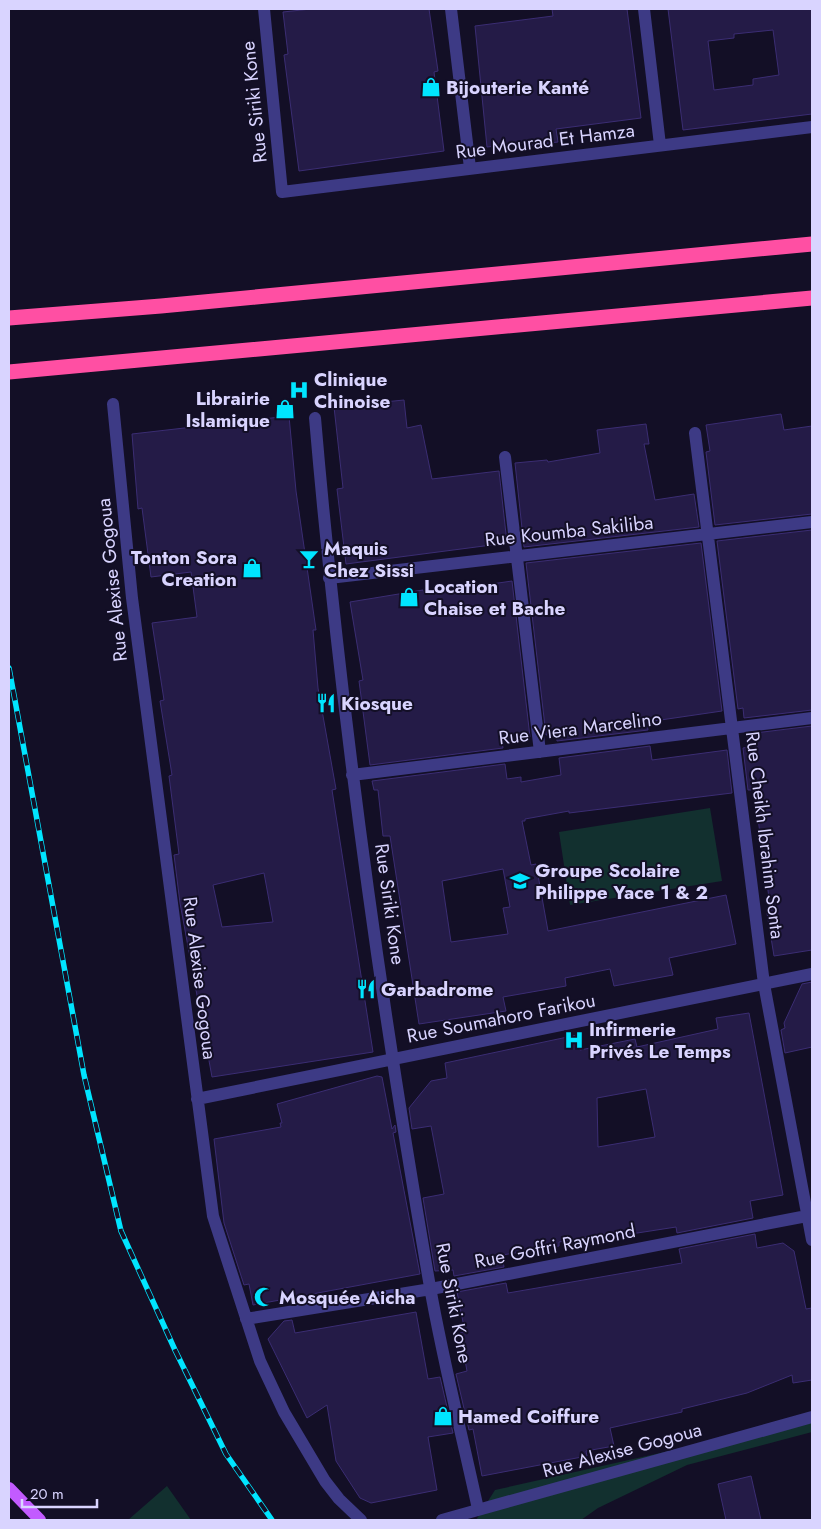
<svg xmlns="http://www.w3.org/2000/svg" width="821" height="1529" font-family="Jost,sans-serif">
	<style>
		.green { fill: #12302f }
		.building { fill: #241b47; stroke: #3b2d73; fill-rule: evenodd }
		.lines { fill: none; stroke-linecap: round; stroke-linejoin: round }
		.minor { stroke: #3d3a85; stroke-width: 12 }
		.major { stroke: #c25bff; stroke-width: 12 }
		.highway { stroke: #ff4fa3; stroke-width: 15 }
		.rail-casing { stroke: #00e5ff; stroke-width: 5.5 }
		.rail { stroke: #130f26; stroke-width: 4; stroke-dasharray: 11; stroke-linecap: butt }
		.labels { text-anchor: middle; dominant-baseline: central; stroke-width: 4; stroke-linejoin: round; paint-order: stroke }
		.poi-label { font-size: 19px; font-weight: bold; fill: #d9d4ff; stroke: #130f26; text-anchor: start }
		.street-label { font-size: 19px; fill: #d9d4ff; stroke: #130f26 }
	</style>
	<rect width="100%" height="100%" fill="#130f26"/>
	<path class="green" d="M710 808 722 881 570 905 559 832Z
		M812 1419V1432L687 1465 598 1508 581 1520H476L495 1490Z
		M167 1486 191 1520H128Z"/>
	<path class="building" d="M311 9H429L438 71 434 72 444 151 299 171 284 55 288 54 283 12Z
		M552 9H627L641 118 556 129 558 142 526 146 525 143 487 147 475 26 553 16Z
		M668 9H812V114L683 130ZM773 30 779 75 753 79V85L714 90 708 41 734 38V34Z
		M404 400 407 428 421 425 432 479 499 471 507 543 346 564 337 489 343 488 334 407Z
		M781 414 784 430 812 426V514L715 525 706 452 710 451 706 425Z
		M289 416 296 491 316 630H313L318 688 336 789 332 790 373 1052 212 1077 180 903 174 855 179 854 169 776 172 775 160 701 164 700 152 623 197 617 191 572 151 577 142 508 138 509 132 434ZM264 873 273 922 222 927 213 885Z
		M646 424 649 444H644L655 500 694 494 699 527 524 547 515 463 547 460 548 462 600 453 597 430Z
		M812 530V710L744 718 743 708 738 709 717 541Z
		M701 543 722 711 647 722 648 730 557 741 556 733 546 735 526 563Z
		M512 581 530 737 502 742 503 748 370 765 359 681 363 680 350 602 423 590 424 594Z
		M812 726V950L774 956 767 913 771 912 754 790H748L743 748 749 747 747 734Z
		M650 746 652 760 727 750 732 793 569 813V811L525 819V821H522L531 865 536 864 548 931 726 895 736 944 669 958 673 975 614 986 610 969 565 978 566 986 503 997 506 1011 419 1024 390 836H383L378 790H374L372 781 505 764 507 779 521 777V782L561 775 559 758ZM503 869 510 907 503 908 508 934 451 942 442 881Z
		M812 982V1047L785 1053 781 1030 785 1028 784 1023 802 984Z
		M749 1013 783 1195 750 1201 753 1218 677 1233 676 1227 618 1236 617 1232 559 1242V1246L502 1255 504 1267 454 1276 453 1270 435 1271 423 1198 444 1194 431 1126 412 1129 409 1108 431 1081 447 1078 445 1063 577 1035 580 1050 635 1039 637 1047 718 1029 716 1018ZM646 1089 655 1137 598 1147 597 1098Z
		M377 1076 382 1077 392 1129 395 1125 396 1132 393 1133 420 1274 253 1305 249 1284 244 1285 224 1223 214 1139 281 1127 280 1123H282L277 1104Z
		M755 1234 757 1248 783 1243 794 1251 806 1309 812 1308V1380L793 1383 792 1375 747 1393 682 1409V1412L610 1428 614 1446 586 1451 587 1456 482 1476 473 1429 469 1430 456 1374 467 1371 460 1333 465 1332 457 1292 506 1283 508 1293 682 1263 679 1249Z
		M416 1312 428 1379 440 1377 453 1433 428 1437 437 1490 371 1503 360 1498 336 1461 327 1405 307 1418 268 1339 284 1321 292 1320 295 1333Z
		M751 1476 761 1520H726L718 1484Z"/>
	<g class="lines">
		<path class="minor" d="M264 9 282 192 812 127
			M451 9 470 168
			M644 9 660 145
			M113 404 132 598 213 1216 260 1361 284 1412 325 1481 339 1499 361 1520
			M315 418C340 709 380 999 430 1287 443 1361 462 1435 478 1509
			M695 433 764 984 812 1240
			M505 457 540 752
			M329 578 812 522
			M352 775 812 718
			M197 1099 812 974
			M246 1319 431 1289 812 1215
			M442 1520 812 1417"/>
		<path class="major" d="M9 1488 40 1520"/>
		<path class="highway" d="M9 318 161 306 812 244
			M9 372 812 298"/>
		<defs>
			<path id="rail" d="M9 668 84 1075 121 1231 175 1350 226 1454 272 1520"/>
		</defs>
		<use href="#rail" class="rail-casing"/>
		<use href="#rail" class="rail"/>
	</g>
	<defs>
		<symbol id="shop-bare" viewBox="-9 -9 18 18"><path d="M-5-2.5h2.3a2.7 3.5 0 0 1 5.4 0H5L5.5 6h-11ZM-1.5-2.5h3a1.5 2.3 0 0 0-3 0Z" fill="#00e5ff" stroke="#130f26" stroke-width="2.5" paint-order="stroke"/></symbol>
		<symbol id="hospital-bare" viewBox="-9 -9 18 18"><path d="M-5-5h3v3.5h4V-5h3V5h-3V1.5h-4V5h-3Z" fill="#00e5ff" stroke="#130f26" stroke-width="2.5" paint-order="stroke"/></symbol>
		<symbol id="bar-bare" viewBox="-9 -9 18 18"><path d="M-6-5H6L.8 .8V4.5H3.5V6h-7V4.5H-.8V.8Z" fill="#00e5ff" stroke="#130f26" stroke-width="2.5" paint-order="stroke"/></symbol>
		<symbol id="restaurant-bare" viewBox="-9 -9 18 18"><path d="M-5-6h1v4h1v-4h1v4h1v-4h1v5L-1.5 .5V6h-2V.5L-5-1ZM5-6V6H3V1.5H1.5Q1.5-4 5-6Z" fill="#00e5ff" stroke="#130f26" stroke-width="2.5" paint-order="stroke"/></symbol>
		<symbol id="school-bare" viewBox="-9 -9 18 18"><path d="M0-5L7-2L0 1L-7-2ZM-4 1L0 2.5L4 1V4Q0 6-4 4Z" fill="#00e5ff" stroke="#130f26" stroke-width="2.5" paint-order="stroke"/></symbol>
		<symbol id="mosque-bare" viewBox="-9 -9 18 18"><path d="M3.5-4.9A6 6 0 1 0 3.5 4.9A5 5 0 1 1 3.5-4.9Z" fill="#00e5ff" stroke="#130f26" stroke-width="2.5" paint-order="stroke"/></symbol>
	</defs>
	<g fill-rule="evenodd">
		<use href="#shop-bare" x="417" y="73" width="28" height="28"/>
		<use href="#hospital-bare" x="285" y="376" width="28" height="28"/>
		<use href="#shop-bare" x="271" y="395" width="28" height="28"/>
		<use href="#bar-bare" x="295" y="545" width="28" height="28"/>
		<use href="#shop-bare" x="238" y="554" width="28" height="28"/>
		<use href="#shop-bare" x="395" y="583" width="28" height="28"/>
		<use href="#restaurant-bare" x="312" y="689" width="28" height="28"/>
		<use href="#school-bare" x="506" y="867" width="28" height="28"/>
		<use href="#restaurant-bare" x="352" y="975" width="28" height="28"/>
		<use href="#hospital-bare" x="560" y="1026" width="28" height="28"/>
		<use href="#mosque-bare" x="250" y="1283" width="28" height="28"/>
		<use href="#shop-bare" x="429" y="1402" width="28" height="28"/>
	</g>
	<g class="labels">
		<g class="poi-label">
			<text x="446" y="87">Bijouterie Kanté</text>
			<text x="314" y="379">Clinique<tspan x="314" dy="22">Chinoise</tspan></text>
			<text x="270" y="398" text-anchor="end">Librairie<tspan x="270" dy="22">Islamique</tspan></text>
			<text x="324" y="548">Maquis<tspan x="324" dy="22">Chez Sissi</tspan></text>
			<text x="237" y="557" text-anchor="end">Tonton Sora<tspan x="237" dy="22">Creation</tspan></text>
			<text x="424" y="586">Location<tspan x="424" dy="22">Chaise et Bache</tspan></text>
			<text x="341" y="703">Kiosque</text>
			<text x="535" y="870">Groupe Scolaire<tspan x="535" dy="22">Philippe Yace 1 &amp; 2</tspan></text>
			<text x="381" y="989">Garbadrome</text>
			<text x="589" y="1029">Infirmerie<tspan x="589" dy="22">Privés Le Temps</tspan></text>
			<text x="279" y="1297">Mosquée Aicha</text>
			<text x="458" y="1416">Hamed Coiffure</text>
		</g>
		<g class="street-label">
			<text transform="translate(254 102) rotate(-96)">Rue Siriki Kone</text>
			<text transform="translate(545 141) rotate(-7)">Rue Mourad Et Hamza</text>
			<text transform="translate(569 531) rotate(-6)">Rue Koumba Sakiliba</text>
			<text transform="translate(112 580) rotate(-96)">Rue Alexise Gogoua</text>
			<text transform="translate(580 728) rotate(-7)">Rue Viera Marcelino</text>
			<text transform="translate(765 835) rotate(83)">Rue Cheikh Ibrahim Sonta</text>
			<text transform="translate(390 904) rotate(82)">Rue Siriki Kone</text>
			<text transform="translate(200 978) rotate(83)">Rue Alexise Gogoua</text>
			<text transform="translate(501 1018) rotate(-11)">Rue Soumahoro Farikou</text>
			<text transform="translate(555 1246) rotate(-11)">Rue Goffri Raymond</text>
			<text transform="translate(454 1303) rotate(79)">Rue Siriki Kone</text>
			<text transform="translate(622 1450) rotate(-15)">Rue Alexise Gogoua</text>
		</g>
	</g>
	<rect width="821" height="1529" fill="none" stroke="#d9d4ff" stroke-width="20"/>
	<path d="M22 1499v8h75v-8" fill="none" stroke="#d9d4ff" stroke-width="2.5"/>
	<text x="30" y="1499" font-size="15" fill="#d9d4ff" stroke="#130f26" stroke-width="4" paint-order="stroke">20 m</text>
</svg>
